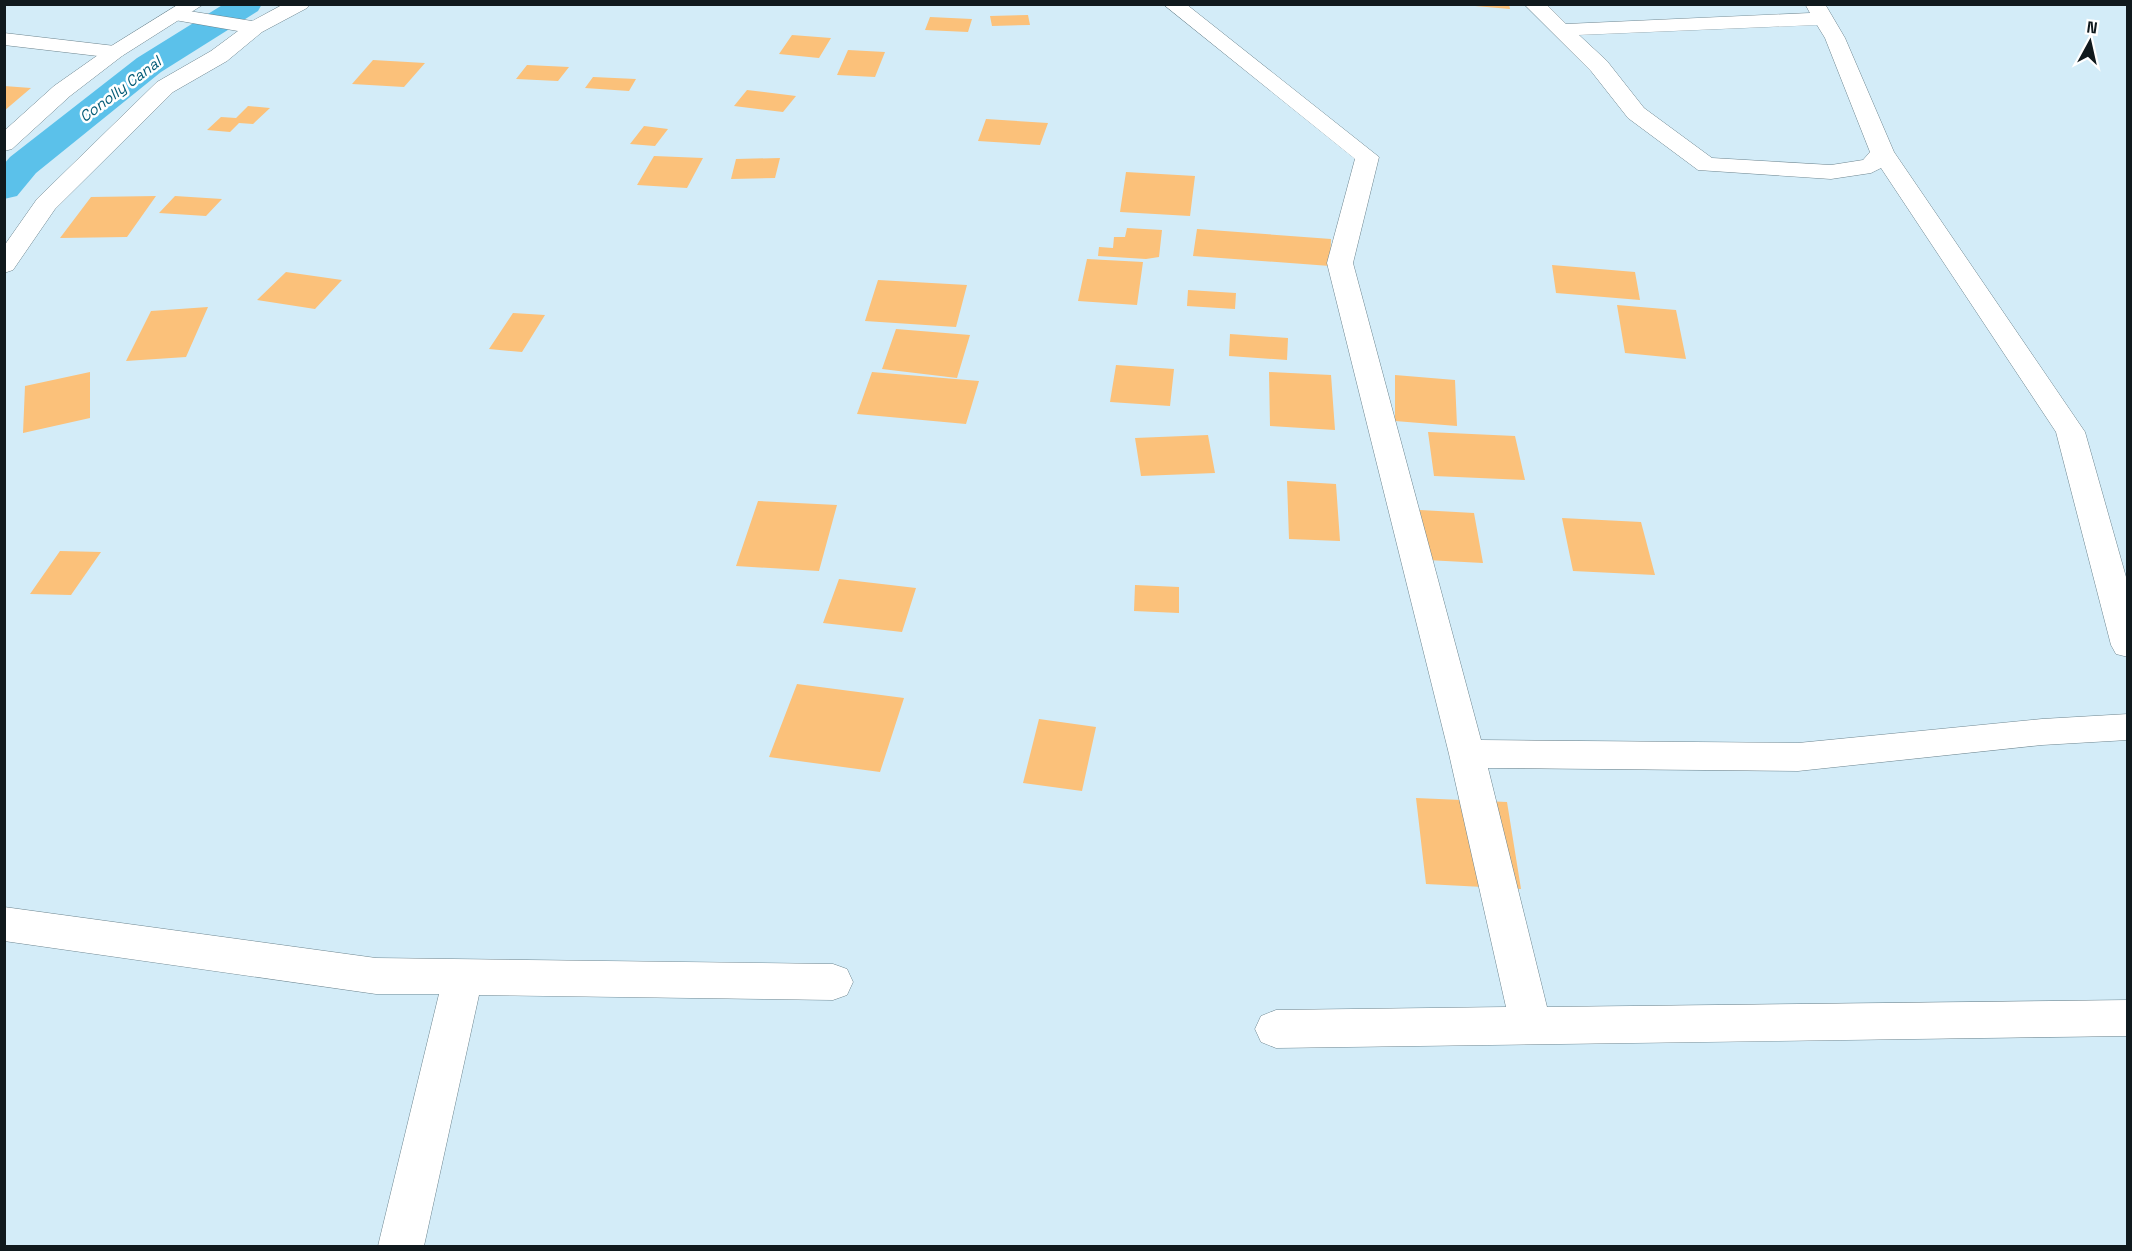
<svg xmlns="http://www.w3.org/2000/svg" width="2132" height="1251" font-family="'Space Grotesk',sans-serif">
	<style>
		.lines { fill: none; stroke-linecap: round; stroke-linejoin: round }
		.canal { fill: #5bc1ea; fill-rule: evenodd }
		.building { fill: #fbc17a }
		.minor-casing { stroke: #6d858f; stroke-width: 1 }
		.secondary-casing { stroke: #6d858f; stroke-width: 1 }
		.minor { fill: #fff; fill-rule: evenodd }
		.secondary { fill: #fff; fill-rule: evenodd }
		.labels { text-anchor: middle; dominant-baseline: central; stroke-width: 5; stroke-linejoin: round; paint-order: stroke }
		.far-water-label { font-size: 15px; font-style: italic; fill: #055c78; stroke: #fff }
	</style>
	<rect width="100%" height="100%" fill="#d3ecf8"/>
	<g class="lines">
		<path class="canal" d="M224 4H262L258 11 161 72 36 173 17 196 4 199V164L10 157 137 58Z"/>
	</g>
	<path class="building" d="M1475 4H1509L1510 9 1475 6Z
		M1028 15 1030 25 992 26 990 16Z
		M930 17 972 19 968 32 925 30Z
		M792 35 831 38 819 58 779 54Z
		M848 50 885 52 875 77 837 75Z
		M373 60 425 63 404 87 352 84Z
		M527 65 569 67 558 81 516 79Z
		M593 77 636 79 629 91 585 88Z
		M4 86 31 88 4 111Z
		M747 90 796 96 783 112 734 106Z
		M248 106 270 108 253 124 239 123 230 132 207 130 221 117 236 118Z
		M986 119 1048 123 1040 145 978 141Z
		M644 126 668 129 655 146 630 144Z
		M654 156 703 158 687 188 637 185Z
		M780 158 775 178 731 179 736 159Z
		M1126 172 1195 176 1190 216 1120 212Z
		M156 196 127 237 60 238 91 197Z
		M175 196 222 199 206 216 159 213Z
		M1127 228 1162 230 1159 257 1146 259 1098 256 1099 247 1113 248 1114 237H1125Z
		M1197 229 1331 239 1330 266 1193 256Z
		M1087 259 1143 262 1137 305 1078 301Z
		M1552 265 1635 272 1640 300 1556 293Z
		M286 272 342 280 315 309 257 300Z
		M878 280 967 285 956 327 865 321Z
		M1188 290 1236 293 1235 309 1187 306Z
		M1617 305 1676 310 1686 359 1625 353Z
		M208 307 186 357 126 361 151 311Z
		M513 313 545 315 522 352 489 349Z
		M896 329 970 335 957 378 882 369Z
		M1230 334 1288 338 1287 360 1229 356Z
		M1116 365 1174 369 1170 406 1110 402Z
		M90 372V418L23 433 25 386Z
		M872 372 979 381 966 424 857 414Z
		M1269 372 1331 375 1335 430 1270 426Z
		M1395 375 1455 380 1457 426 1395 421Z
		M1428 432 1515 436 1525 480 1434 476Z
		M1208 435 1215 473 1141 476 1135 438Z
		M1287 481 1336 484 1340 541 1289 539Z
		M758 501 837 505 819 571 736 566Z
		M1402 509 1474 513 1483 563 1408 559Z
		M1562 518 1641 522 1655 575 1573 571Z
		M60 551 101 552 71 595 30 594Z
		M839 579 916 588 902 632 823 623Z
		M1135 585 1179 587V613L1134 611Z
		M797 684 904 698 880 772 769 757Z
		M1039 719 1096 727 1082 791 1023 783Z
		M1416 798 1507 802 1521 889 1426 884Z"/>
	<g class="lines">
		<defs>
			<path id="minor" d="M284 4H310L307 8 262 32 227 61 173 92 55 209 13 270 4 273V246L37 199 157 82 211 51 238 31 169 19 166 15 169 11 176 9 252 21Z
				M1163 4H1186L1379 157 1353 263 1481 740 1798 743 2042 719 2128 714V740L2042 745 1798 771 1488 768 1547 1007 2128 1000V1036L1276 1048 1261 1042 1255 1029 1261 1016 1276 1010 1506 1007 1449 754 1327 263 1355 159Z
				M1524 4H1546L1566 24 1810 13 1805 4H1825L1845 38 1894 152 2085 432 2128 584V657L2116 654 2111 645 2056 432 1881 168 1871 173 1831 179 1698 170 1628 118 1591 71ZM1817 25 1825 38 1870 152 1863 160 1831 165 1712 158 1644 108 1607 61 1579 35Z
				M4 33 115 46 122 48 126 52 122 56 115 58 4 45Z
				M4 907 376 958 833 964 847 969 853 982 847 995 833 1000 479 995 424 1246H378L439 994H376L4 941Z"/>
			<path id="secondary" d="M179 4H204L122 56 70 96 12 149 4 151V131L54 86 108 48Z"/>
		</defs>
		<use href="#minor" class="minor-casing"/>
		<use href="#secondary" class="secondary-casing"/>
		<use href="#minor" class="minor"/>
		<use href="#secondary" class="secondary"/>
	</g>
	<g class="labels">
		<g class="far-water-label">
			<text transform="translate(120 89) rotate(-37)">Conolly Canal</text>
		</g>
	</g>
	<rect width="2132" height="1251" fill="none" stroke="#10191d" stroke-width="12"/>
	<g transform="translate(2090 42) rotate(8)" stroke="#ffffff" stroke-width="4.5" paint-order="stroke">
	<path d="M0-4.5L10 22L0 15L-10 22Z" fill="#10191d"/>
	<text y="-9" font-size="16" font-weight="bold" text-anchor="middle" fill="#10191d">N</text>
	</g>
</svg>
